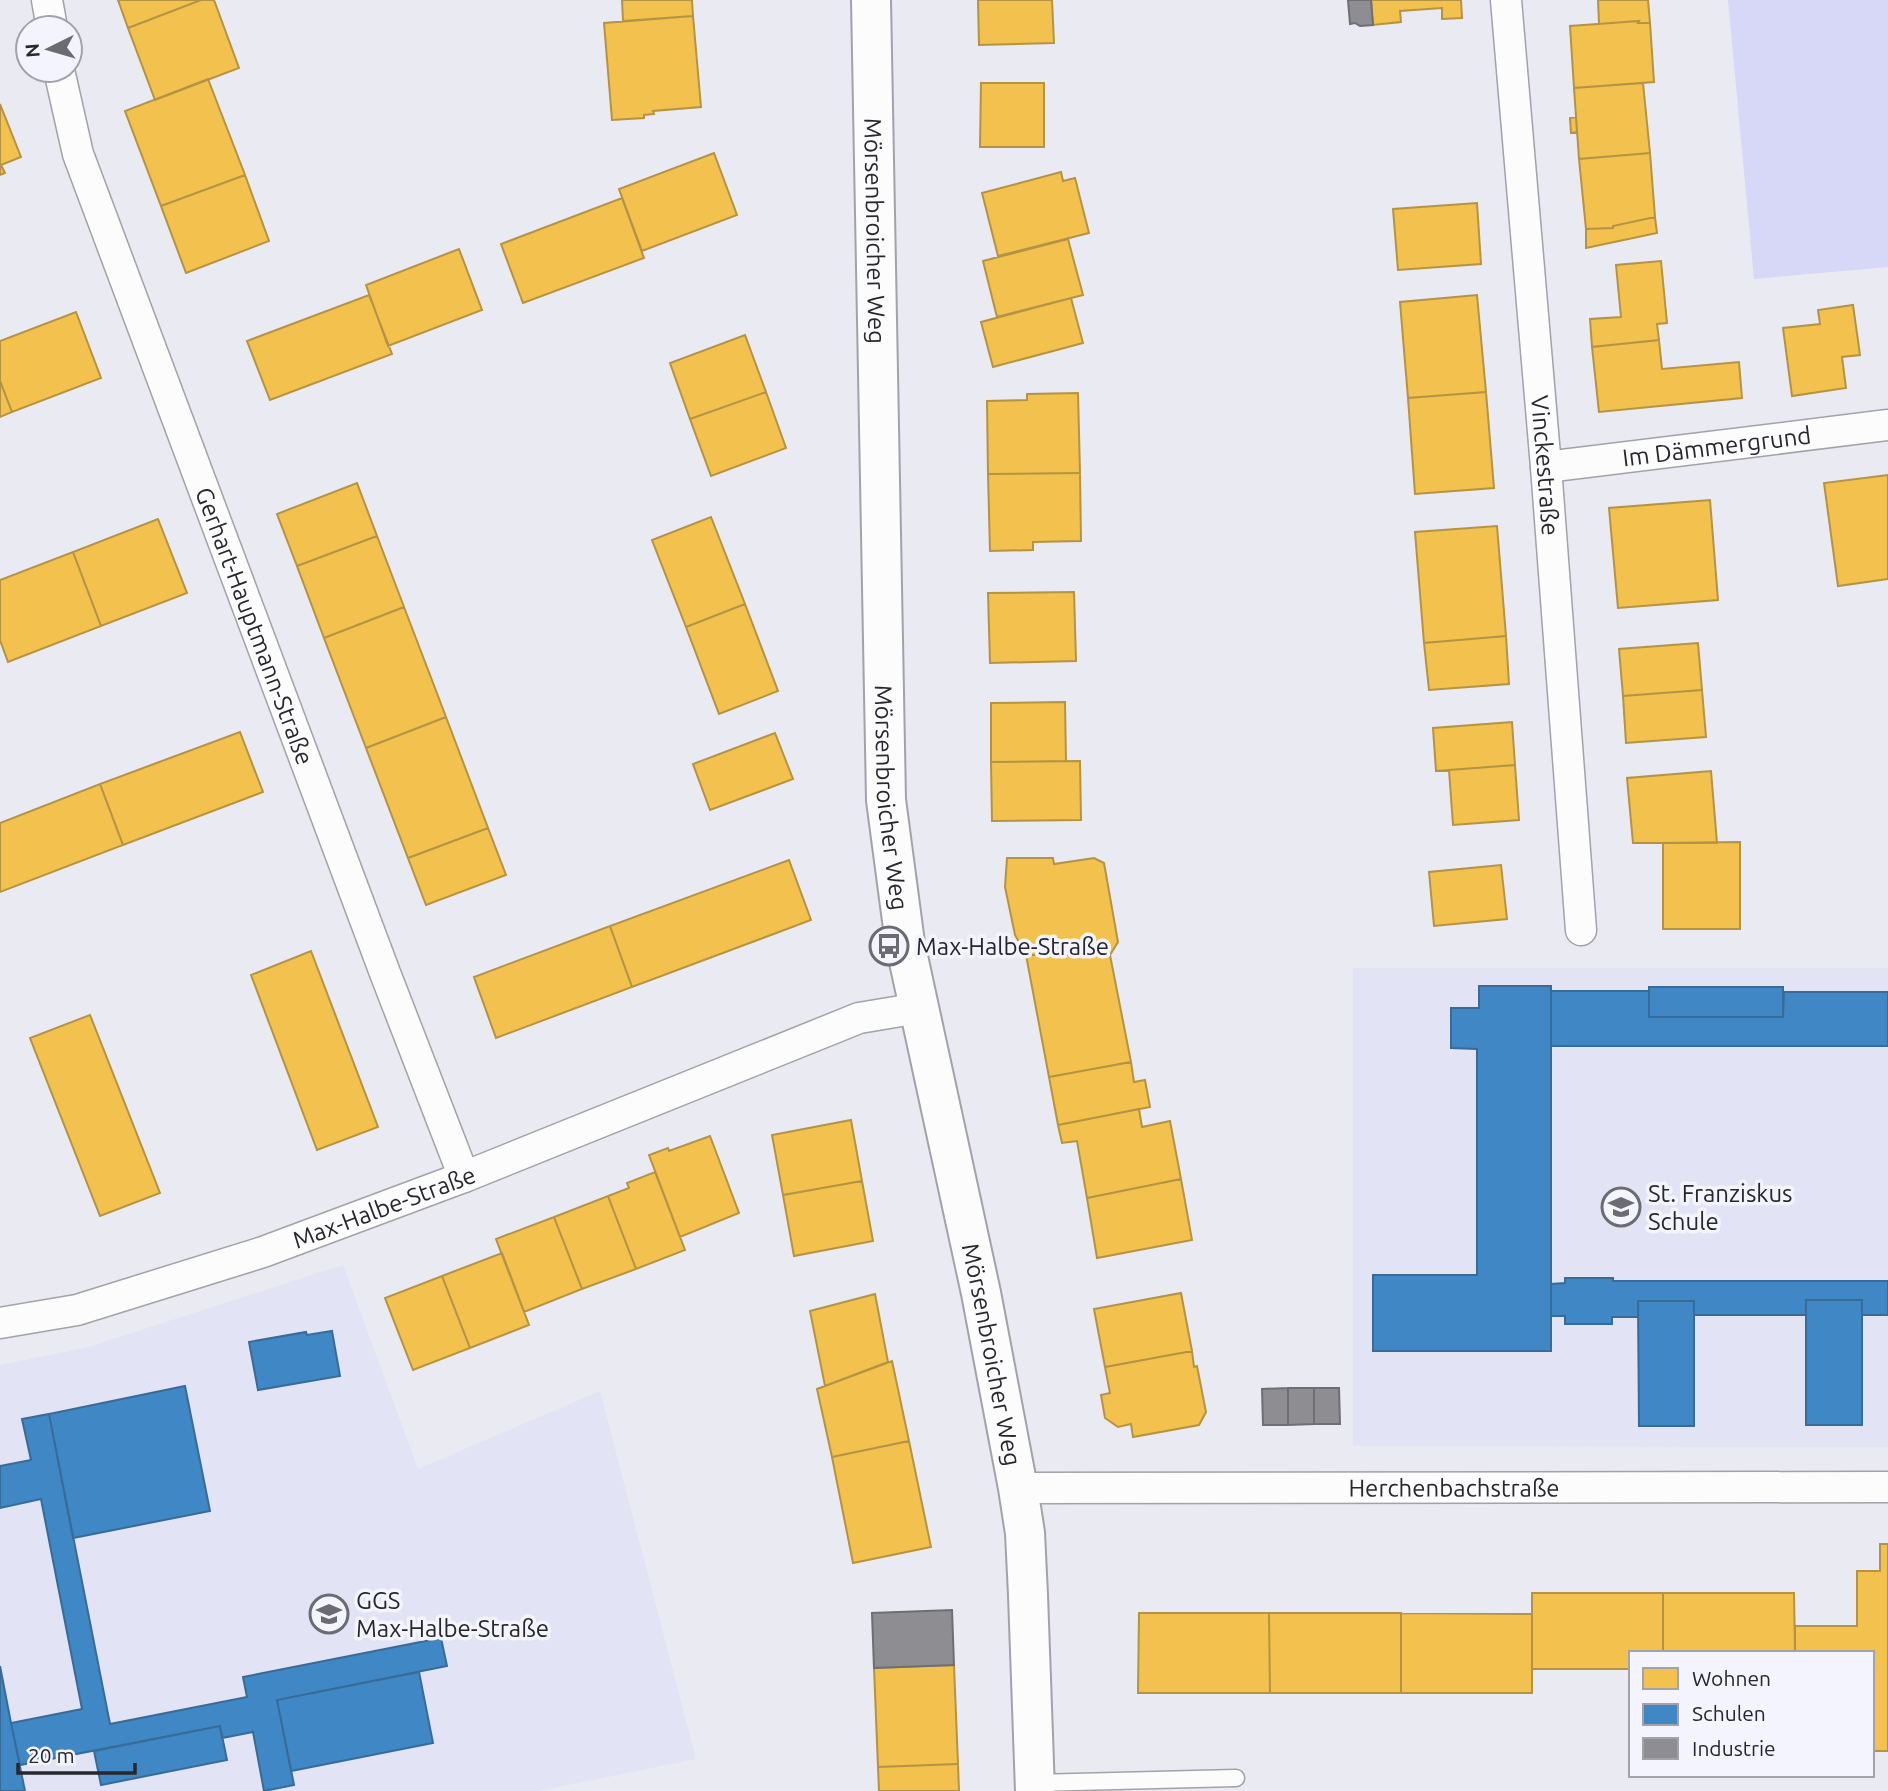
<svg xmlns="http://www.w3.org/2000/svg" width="1888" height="1791" font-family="Ubuntu,sans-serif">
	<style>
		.built { fill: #e2e3f4 }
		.green { fill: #d7d7f7 }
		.homes { fill: #f2c14e; stroke: #b59344; stroke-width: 2 }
		.schools { fill: #3f88c5; stroke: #386b97; stroke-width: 2 }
		.industry { fill: #8d8d92; stroke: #6e6e74; stroke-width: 2 }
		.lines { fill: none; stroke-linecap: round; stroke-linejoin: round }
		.lane-casing { stroke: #a2a2a8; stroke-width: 19 }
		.street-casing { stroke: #a2a2a8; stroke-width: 33 }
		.secondary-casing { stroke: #a2a2a8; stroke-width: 42 }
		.lane { stroke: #fcfcfd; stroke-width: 16 }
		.street { stroke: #fcfcfd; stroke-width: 30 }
		.secondary { stroke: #fcfcfd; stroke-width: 38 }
		.labels { text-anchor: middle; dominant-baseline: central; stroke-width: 7; stroke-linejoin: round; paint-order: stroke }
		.street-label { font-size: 24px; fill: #27272d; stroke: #f3f4fe }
		.poi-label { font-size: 24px; fill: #27272d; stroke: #f3f4fe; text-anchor: start }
	</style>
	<rect width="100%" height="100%" fill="#e9eaf2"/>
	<path class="built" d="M1353 968H1888V1447L1353 1446Z
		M343 1265 418 1469 600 1391 696 1759 538 1791H0V1365L85 1348Z"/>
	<path class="green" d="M1728 0H1888V267L1754 279Z"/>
	<path class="homes" d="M118 0H201L128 28Z
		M201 0H214L239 68 155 100 128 28Z
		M622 0H692L693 16 623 21Z
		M978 0H1052L1054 43 979 45Z
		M1371 0H1461L1462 18 1442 19V8L1400 11 1401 22 1373 25Z
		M1598 0H1648L1650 23H1638L1639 21 1599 24Z
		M693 16 701 107 653 111 654 114 644 115V118L612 120 604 23Z
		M1639 21 1638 23H1650L1654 82 1574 88 1570 26Z
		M208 79 245 175 161 206 125 111Z
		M981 83H1044V147H980Z
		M1643 83 1650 153 1579 159 1574 88Z
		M0 104 21 157 1 165 5 173 0 175Z
		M1576 117 1577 132 1571 133 1570 118Z
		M714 153 737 215 642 251 619 189Z
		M1650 153 1655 217 1613 226V228L1586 229 1579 159Z
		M1061 172 1063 181 1075 178 1089 233 998 256 982 193Z
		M245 175 269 241 186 273 161 206Z
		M622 198 644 258 523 303 501 244Z
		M1477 203 1481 264 1398 270 1393 209Z
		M1655 217 1657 233 1586 248V229L1613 228V226Z
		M1068 239 1083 295 997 317 983 261Z
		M459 249 482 310 388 346 366 285Z
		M1661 261 1667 323 1657 324 1659 340 1592 347 1590 319 1621 317 1616 265Z
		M369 295 392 354 270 400 247 341Z
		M1477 295 1486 392 1408 398 1400 302Z
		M1071 298 1083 343 993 367 981 322Z
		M1853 305 1860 355 1842 357 1846 388 1792 396 1783 328 1820 324 1818 310Z
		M76 312 101 378 12 412 0 381V341Z
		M745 335 766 392 690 419 670 363Z
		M1659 340 1662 369 1739 362 1742 398 1599 412 1592 347Z
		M0 381 12 412 0 417Z
		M766 392 786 448 711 476 690 419Z
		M1486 392 1494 488 1415 494 1408 398Z
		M1078 393 1080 473 988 474 987 401 1027 400V394Z
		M1080 473 1081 541 1033 542V550L990 551 988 474Z
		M1888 475V579L1838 586 1824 483Z
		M357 483 377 536 297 566 277 514Z
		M1710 500 1718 600 1618 608 1609 508Z
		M711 517 745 604 686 627 652 540Z
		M158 519 187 593 101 626 73 552Z
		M1497 526 1506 636 1424 643 1415 532Z
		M377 536 404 607 324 638 297 566Z
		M73 552 101 626 8 662 0 640V580Z
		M1074 592 1076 661 990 663 988 593Z
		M745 604 778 691 719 714 686 627Z
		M404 607 446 717 366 748 324 638Z
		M1506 636 1509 684 1429 690 1424 643Z
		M1698 643 1702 690 1623 696 1619 649Z
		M1702 690 1706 737 1626 743 1623 696Z
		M1065 702 1066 761 991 762V703Z
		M446 717 488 828 408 858 366 748Z
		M1512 722 1515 765 1436 771 1433 728Z
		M240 732 263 792 123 845 100 784Z
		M775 733 793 779 710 810 693 764Z
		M1080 761 1081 820 992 821 991 762Z
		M1515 765 1519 820 1453 825 1449 770Z
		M1711 771 1717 843H1633L1627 778Z
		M100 784 123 845 0 892V823Z
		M488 828 506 875 426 905 408 858Z
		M1740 842V929H1663V843Z
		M1007 858H1053L1054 864 1094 858 1104 863 1118 942 1110 955H1026L1015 935 1005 887Z
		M789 860 811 920 632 987 610 926Z
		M1501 865 1507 919 1434 926 1429 872Z
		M610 926 632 987 496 1038 474 977Z
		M311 951 378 1127 317 1150 251 975Z
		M1026 955H1110L1131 1062 1049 1077Z
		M90 1015 160 1193 100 1216 30 1038Z
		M1131 1062 1134 1082 1145 1080 1150 1107 1058 1125 1049 1077Z
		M1139 1109 1142 1127 1170 1121 1181 1179 1087 1198 1077 1141 1062 1143 1058 1125Z
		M851 1120 862 1181 783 1195 772 1135Z
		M710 1136 739 1213 680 1237 649 1155 668 1148 669 1151Z
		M655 1172 685 1250 636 1269 608 1196 629 1188 627 1183Z
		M1181 1179 1192 1240 1097 1258 1087 1198Z
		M862 1181 873 1241 794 1256 783 1195Z
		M608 1196 636 1269 582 1289 554 1217Z
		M554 1217 582 1289 524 1312 496 1239Z
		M502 1253 529 1325 470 1348 442 1276Z
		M442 1276 470 1348 413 1370 385 1298Z
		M1181 1293 1192 1351 1105 1367 1094 1309Z
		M875 1294 888 1362 825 1386 810 1311Z
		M1192 1351 1194 1367 1197 1366 1206 1412 1199 1425 1133 1437 1131 1424 1118 1427 1105 1418 1101 1395 1110 1393 1105 1367Z
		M892 1361 909 1441 832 1457 817 1389Z
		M909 1441 931 1547 853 1563 832 1457Z
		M1880 1544H1888V1751H1872V1653H1795V1626H1857V1571H1880Z
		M1532 1593H1663V1653H1631V1669H1532Z
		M1663 1593H1794L1795 1653H1663Z
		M1139 1613H1269L1270 1693H1138Z
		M1269 1613H1401V1693H1270Z
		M1401 1613 1532 1614V1693H1401Z
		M954 1665 958 1764 878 1767 874 1668Z
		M958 1764 959 1791H879L878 1767Z"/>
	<path class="schools" d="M1479 986H1551V1351H1373V1275H1477V1049L1451 1048V1008H1479Z
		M1649 987H1783V1017H1649Z
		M1551 991H1649V1017H1783L1784 992H1888V1046H1551Z
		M1565 1278H1613V1281H1888V1315H1862V1300H1806V1315H1694V1301H1638V1317H1612V1324H1565V1316H1551V1284L1565 1283Z
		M1806 1300H1862V1425H1806Z
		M1638 1301H1694V1426H1639Z
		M332 1331 340 1376 258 1390 249 1342 306 1332 307 1335Z
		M185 1386 210 1511 73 1538 49 1414Z
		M49 1414 110 1724 247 1697 243 1677 441 1638 447 1666 277 1700 294 1785 264 1791 253 1732 222 1738 220 1726 20 1765 11 1723 82 1709 41 1499 0 1508V1466L31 1460 22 1419Z
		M0 1666 11 1723 25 1791H0Z
		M419 1672 433 1743 291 1771 277 1700Z
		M220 1726 227 1760 101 1785 94 1751Z"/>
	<path class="industry" d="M1348 0H1371L1373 25 1360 26 1355 23 1350 24Z
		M1288 1388H1314V1424L1288 1425Z
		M1288 1388V1425H1263L1262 1389Z
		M1314 1388H1339L1340 1424H1314Z
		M952 1610 954 1665 874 1668 872 1613Z"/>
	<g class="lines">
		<defs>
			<path id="lane" d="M1034 1783 1236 1778"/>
			<g id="street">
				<path d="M47 0 52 28"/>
				<path id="s1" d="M1506 0 1546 467 1581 930"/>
				<path id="s2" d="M59 70 78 154 385 973 464 1177"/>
				<path id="s3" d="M1546 467 1888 425"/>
				<path id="s4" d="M0 1323 77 1310 263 1252 464 1177 859 1018 919 1008"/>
				<path id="s5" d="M1018 1488 1888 1487"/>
			</g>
			<g id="secondary">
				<path id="s6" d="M871 0 886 800 905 943 981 1293 1018 1488 1025 1533 1028 1595 1035 1791"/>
			</g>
		</defs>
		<use href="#lane" class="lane-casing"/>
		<use href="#street" class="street-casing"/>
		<use href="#secondary" class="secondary-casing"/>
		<use href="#lane" class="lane"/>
		<use href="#street" class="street"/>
		<use href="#secondary" class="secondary"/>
	</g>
	<defs>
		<symbol id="bus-ring" viewBox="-11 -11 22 22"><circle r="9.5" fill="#f3f4fe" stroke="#6b6b72" stroke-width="1.5"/><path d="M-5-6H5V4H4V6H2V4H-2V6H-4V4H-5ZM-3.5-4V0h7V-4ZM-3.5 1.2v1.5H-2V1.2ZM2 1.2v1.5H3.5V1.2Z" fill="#6b6b72"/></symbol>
		<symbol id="school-ring" viewBox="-11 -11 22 22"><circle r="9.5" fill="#f3f4fe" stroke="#6b6b72" stroke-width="1.5"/><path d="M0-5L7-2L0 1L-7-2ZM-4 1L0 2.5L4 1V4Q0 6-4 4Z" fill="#6b6b72"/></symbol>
	</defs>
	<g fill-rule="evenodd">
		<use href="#bus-ring" x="867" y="924" width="44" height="44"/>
		<use href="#school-ring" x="1599" y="1185" width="44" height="44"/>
		<use href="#school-ring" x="307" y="1592" width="44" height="44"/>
	</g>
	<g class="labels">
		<g class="street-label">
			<text stroke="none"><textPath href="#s6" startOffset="231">Mörsenbroicher Weg</textPath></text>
			<text stroke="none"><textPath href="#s3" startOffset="172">Im Dämmergrund</textPath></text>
			<text stroke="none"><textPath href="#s1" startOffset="467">Vinckestraße</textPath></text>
			<text stroke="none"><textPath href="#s2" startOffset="590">Gerhart-Hauptmann-Straße</textPath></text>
			<text stroke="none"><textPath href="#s6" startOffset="798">Mörsenbroicher Weg</textPath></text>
			<text stroke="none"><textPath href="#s4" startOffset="402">Max-Halbe-Straße</textPath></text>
			<text stroke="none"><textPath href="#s6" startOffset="1365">Mörsenbroicher Weg</textPath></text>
			<text stroke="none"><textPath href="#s5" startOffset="436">Herchenbachstraße</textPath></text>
		</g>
		<g class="poi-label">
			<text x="916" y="946">Max-Halbe-Straße</text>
			<text x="1648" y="1193">St. Franziskus<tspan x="1648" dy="28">Schule</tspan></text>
			<text x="356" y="1600">GGS<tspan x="356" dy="28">Max-Halbe-Straße</tspan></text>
		</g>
	</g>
	<rect x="1629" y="1651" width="245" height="126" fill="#f3f4fe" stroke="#a1a2aa" stroke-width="2"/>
	<rect x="1643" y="1668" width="35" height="21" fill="#f2c14e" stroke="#a1a2aa" stroke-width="2"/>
	<text x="1692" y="1686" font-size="21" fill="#27272d">Wohnen</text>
	<rect x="1643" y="1704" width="35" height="21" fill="#3f88c5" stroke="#a1a2aa" stroke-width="2"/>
	<text x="1692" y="1721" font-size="21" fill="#27272d">Schulen</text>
	<rect x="1643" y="1738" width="35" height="21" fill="#8d8d92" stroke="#a1a2aa" stroke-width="2"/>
	<text x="1692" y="1756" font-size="21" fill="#27272d">Industrie</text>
	<g transform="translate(49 49) rotate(265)"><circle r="33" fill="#f3f4fe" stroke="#a1a2aa" stroke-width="2"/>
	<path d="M0-5L12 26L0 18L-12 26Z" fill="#6b6b72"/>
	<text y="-10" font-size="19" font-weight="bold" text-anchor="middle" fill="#27272d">N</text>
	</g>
	<path d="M18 1763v10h117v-10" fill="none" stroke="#27272d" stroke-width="3.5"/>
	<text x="28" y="1763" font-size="21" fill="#27272d" stroke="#f3f4fe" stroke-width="5" paint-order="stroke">20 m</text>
</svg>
